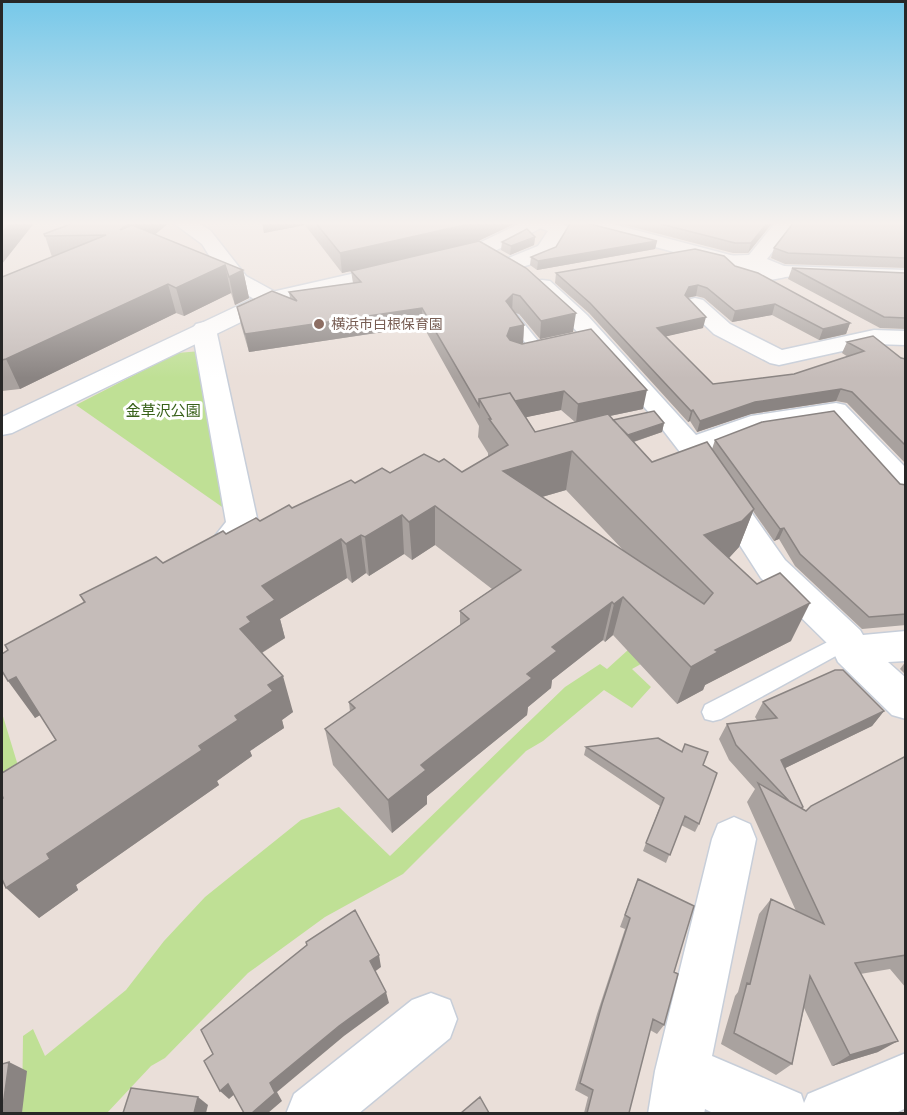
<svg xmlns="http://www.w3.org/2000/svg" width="907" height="1115" font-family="'Nunito Sans','Noto Sans JP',sans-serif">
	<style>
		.green { fill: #bfe095 }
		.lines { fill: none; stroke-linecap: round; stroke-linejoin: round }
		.service-casing { stroke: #c7ced9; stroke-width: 3 }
		.minor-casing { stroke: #c7ced9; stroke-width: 3 }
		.tertiary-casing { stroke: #c7ced9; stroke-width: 3 }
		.service { fill: #fff; fill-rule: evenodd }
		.minor { fill: #fff; fill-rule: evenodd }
		.tertiary { fill: #fff; fill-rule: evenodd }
		.wall { fill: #a9a29f; fill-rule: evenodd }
		.shaded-wall { fill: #8a8482 }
		.building { fill: #c5bcb9; stroke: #8a8482; stroke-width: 1.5; fill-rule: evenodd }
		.education-dot { fill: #8d6e63; stroke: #fff; stroke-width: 2 }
		.labels { text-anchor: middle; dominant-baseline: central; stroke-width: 6; stroke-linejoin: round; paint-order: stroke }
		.far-education-label { font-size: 14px; fill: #785e54; stroke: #fff; text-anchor: start }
		.park-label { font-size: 15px; fill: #38611a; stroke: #fff }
	</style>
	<rect width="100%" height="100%" fill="#eadfd9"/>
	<path class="green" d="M201 351 225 509 76 405 177 353Z
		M357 492 698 632 632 669 651 687 632 708 604 690 543 741 526 751 403 874 325 917 248 973 165 1058 151 1066 107 1113 22 1114 23 1036 33 1029 45 1056 126 990 164 941 205 897 301 820 339 807 390 856 565 687 600 664 607 669 660 621Z
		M2 713 19 769 2 815Z"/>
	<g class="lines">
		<defs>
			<path id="service" d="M513 314 517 315 542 346 544 349 542 352H532L507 318Z
				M847 632 854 634 857 640 854 646 721 719 713 721 705 719 702 712 705 705Z"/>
			<path id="minor" d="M172 222H196L210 230 246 276 279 294 282 299 279 304 271 306 263 304 235 288 220 273 202 244Z
				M532 222H560L569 228C564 236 560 247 554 253 546 261 511 272 501 269L498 265 501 261 538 246 548 231 534 226Z
				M776 222H795L767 259 789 268 793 272 789 276C764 283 733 284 717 260L720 256 749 255Z
				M542 280 550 281 587 315 696 435 751 416 836 403 845 405 906 468V497L895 494 830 420 757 431 708 451 785 560 860 630 863 635 906 631V661L888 662 906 678V719L892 715 838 662 831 647 761 578 680 452 653 417 571 325 534 291 531 286 534 281Z
				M695 298 703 300 730 324 782 350 874 330 906 331V345L874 344 779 365 770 363 714 334 684 305 687 300Z
				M204 322 212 324 216 329 258 523C244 546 228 576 197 566L192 558 197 550 208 545 226 522 192 329 196 324Z
				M734 817 750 824 756 839 712 1056 801 1094 804 1103 808 1094 906 1053V1108L894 1114H715L705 1109 704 1114H648L655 1071 712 839 718 824Z
				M431 993 450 1000 457 1019 450 1038 358 1114H286L294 1094 412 1000Z"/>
			<path id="tertiary" d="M523 222H547L545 226C521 238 465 270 439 263L436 259 439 255 475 245Z
				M574 222H605L734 256 737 260 734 264 727 266 576 226Z
				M395 264 402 266 405 270 402 274 278 304 12 433 2 435V417L263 294Z
				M782 266 906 270V282L775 276 771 272 775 268Z"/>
		</defs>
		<use href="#service" class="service-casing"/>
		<use href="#minor" class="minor-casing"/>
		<use href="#tertiary" class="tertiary-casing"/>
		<use href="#service" class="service"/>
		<use href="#minor" class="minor"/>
		<use href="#tertiary" class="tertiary"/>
	</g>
	<path class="wall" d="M170 222 155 234 243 270 249 298 235 305 231 293 184 316 176 313 20 389 2 391V277L52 257 45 236Z
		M262 222H514V224L478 241 573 332 540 339 519 314 515 313 524 325 523 343 643 409 610 416 614 420 664 423 662 432 634 442 652 462 712 449 715 440 906 485V625L862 629 795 566 779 539 774 541 753 511 739 547 729 558 791 641 705 685 703 690 677 704 613 635 605 642 603 640 552 680 551 688 528 707 527 715 427 796V804L392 833 333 765 325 729 350 712 349 702 460 625V611L492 589 435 545 412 560 404 554 369 576 366 573 352 583 347 578 280 619 285 638 262 653 293 712 282 720 284 728 250 751 252 756 217 781 219 785 76 885 78 890 39 918 56 740 40 715 35 718 8 650 84 603 80 595 163 563 226 534 355 483 390 473 439 462 462 472 488 457V453L478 437 479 426 423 326 249 352 241 325 237 307 290 298 289 292 353 283 351 271 342 273 305 225 264 233ZM561 410 575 422 535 432 526 417ZM566 490 624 551 542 497Z
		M613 222H773L748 253H733Z
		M906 222V268L785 264 771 258 774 248Z
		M535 237 534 245 510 255 501 250 502 242Z
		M657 241 655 249 537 270 530 265 531 257Z
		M735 266 850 323 846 334 819 340 772 315 732 322 704 298 696 296 687 298 703 328 666 336 713 384 794 374 848 357 842 353 847 342 906 359V464L847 403 836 401 751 414 697 432 690 421 688 422 589 313 555 283 556 273Z
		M792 268 906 273V329L880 328 788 279Z
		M906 661V675L900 669Z
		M763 702 884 711 872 726 785 768 803 807 802 809 806 811 906 756V988L890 969 860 974 878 1052 832 1066 804 1008 792 1064 776 1075 721 1044 735 996 738 992 759 914 771 899 796 911 747 802 755 789 729 760 719 739 727 724 757 720 755 717Z
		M586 747 703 765 699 824 695 832 681 825 666 863 643 851 660 806 584 755Z
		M638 879 674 972 664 1025 657 1034 650 1030 629 1113H584L588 1097 575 1090 597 1014 625 929 620 927 633 892Z"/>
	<path class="shaded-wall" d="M11 222H35L2 264V233Z
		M130 222H170L128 257 120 230Z
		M262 222H304L305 225 264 233Z
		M478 222H514V224L474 243 342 273 340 253Z
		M768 222H773L748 253 751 243Z
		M535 237 534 245 510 255 511 246Z
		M657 241 655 249 537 270 538 261Z
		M225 265 231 293 184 316 176 288Z
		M243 270 249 298 235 305 229 277Z
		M168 284 176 313 20 389 6 359Z
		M698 285 696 296 686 298 685 295 689 287Z
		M513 294 512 312 506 301Z
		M775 304 772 315 732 322 735 311Z
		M422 308 423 326 249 352 245 334Z
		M576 313 573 332 540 339 541 321Z
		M706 317 703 328 655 339 657 328Z
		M850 323 846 334 819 340 823 329Z
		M524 325 523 343 509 347 507 336 510 328Z
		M841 389 836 401 751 414 697 432 700 421 755 402Z
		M647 390 643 409 576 423 578 404Z
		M564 391 561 410 493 424 491 419 484 407Z
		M693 410 690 421 688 422 691 411Z
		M664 423 662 432 606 451 608 442Z
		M572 451 566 490 500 509 503 471Z
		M435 506V545L412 560 409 522Z
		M754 509 739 547 727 560 704 535Z
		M402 515 404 554 369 576 365 537Z
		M784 528 779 539 774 541 780 529Z
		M361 535 366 573 352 583 346 544Z
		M341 539 347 578 280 619 285 638 261 653 240 629 247 617 262 586Z
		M623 597 613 635 605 642 614 604Z
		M612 602 603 640 552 680 551 688 528 707 527 715 427 796V804L392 833 388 800 421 765 527 674 552 647Z
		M810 603 791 641 705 685 703 690 677 704 691 667 715 650Z
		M283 676 293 712 282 720 284 728 250 751 252 756 217 781 219 785 76 885 78 890 39 918 6 888 47 854 199 746 235 716 268 685Z
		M16 677 42 714 35 718 8 681Z
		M884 711 872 726 771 775 781 760Z
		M379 955 381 967 373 973 370 961Z
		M386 992 389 1003 344 1036 277 1092 282 1101 268 1113H252L270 1083 339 1026Z
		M898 1041 878 1052 832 1066 850 1055Z
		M9 1062 27 1071 22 1113H2Z
		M228 1084 237 1092 229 1099 220 1091Z
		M198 1097 208 1105 206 1113H194Z"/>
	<path class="building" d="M2 222H11L2 233Z
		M76 222H130L120 230 132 225 243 270 229 277 225 265 176 288 168 284 6 359 2 360V277L106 235 45 236 44 234Z
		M315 222H478L340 253Z
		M571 222H582L657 241 538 261 531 257 556 247Z
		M653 222H768L751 243H735Z
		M794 222H906V258L788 253 774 248Z
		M527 229 535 237 511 246 502 242Z
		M479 241 526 268 576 313 541 321 520 296 513 294 506 301 524 325 510 328 507 336 510 340 522 344 591 329 647 390 578 404 564 391 515 401 510 393 479 399V406L422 308 245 334 237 307 272 291 297 301 289 292 361 282 351 271Z
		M695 249 724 256 735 266 758 273 850 323 823 329 775 304 735 311 707 288 698 285 689 287 685 295 706 317 657 328 713 384 794 374 864 351 847 342 873 336 901 358 906 359V446L852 392 841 389 755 402 700 421 693 410 691 411 590 303 556 273Z
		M792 268 906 273V318L884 317Z
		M510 393 535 432 608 414 652 462 707 442 754 509 742 521 704 535 757 584 780 573 810 603 715 650 718 652 691 667 623 597 614 604 612 602 552 647 557 651 527 674 532 678 421 765 426 770 388 800 325 729 355 708 349 702 469 619 460 611 521 570 435 506 409 522 402 515 365 537 361 535 346 544 341 539 262 586 275 600 247 617 251 622 240 629 283 676 268 685 273 691 235 716 238 720 199 746 202 750 47 854 50 859 6 888 2 879V799L3 798 2 795V773L56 740 16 677 8 681 2 671V654L8 650 5 645 85 602 80 595 156 557 163 563 223 531 226 534 256 518 260 521 289 505 292 508 351 480 355 483 382 468 390 473 424 454 439 462 444 459 462 472 508 445 489 419H491L479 399ZM572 451 713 593 704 604 503 471Z
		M654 411 664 423 628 435 613 420Z
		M834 411 900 484 906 485V614L869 617 800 554 784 528 780 529 715 440 762 422Z
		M835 670H843L884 711 781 760 803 807 801 808 790 802 736 745 727 724 777 718 763 702Z
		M658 738 682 752 685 744 708 752 703 765 717 773 699 824 685 816 670 855 646 843 664 798 586 747Z
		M906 756V955L855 963 898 1041 850 1055 810 976 792 1064 734 1033 747 983 750 984 771 899 824 924 758 783 806 811 811 806Z
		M638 879 694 906 674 972 678 974 664 1025 653 1019 629 1113H587L593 1090 580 1083 602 1004 630 918 625 915Z
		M355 910 379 955 370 961 386 992 339 1026 270 1083 275 1093 252 1113H244L228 1084 220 1091 204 1061 213 1054 201 1030 307 945 306 942Z
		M9 1062 2 1113V1064Z
		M131 1088 198 1097 194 1113H123Z
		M480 1097 489 1113H461Z"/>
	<linearGradient id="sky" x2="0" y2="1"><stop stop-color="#76c8e9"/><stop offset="0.59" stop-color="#f6f1ee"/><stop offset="1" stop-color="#f6f1ee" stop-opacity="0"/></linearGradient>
	<rect width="907" height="378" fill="url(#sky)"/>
	<circle class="education-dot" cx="319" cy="324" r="6"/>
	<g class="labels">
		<g class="far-education-label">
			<text x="331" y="324">横浜市白根保育園</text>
		</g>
		<g class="park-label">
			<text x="163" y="411">金草沢公園</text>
		</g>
	</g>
	<rect width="907" height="1115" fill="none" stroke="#272727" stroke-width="6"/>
</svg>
